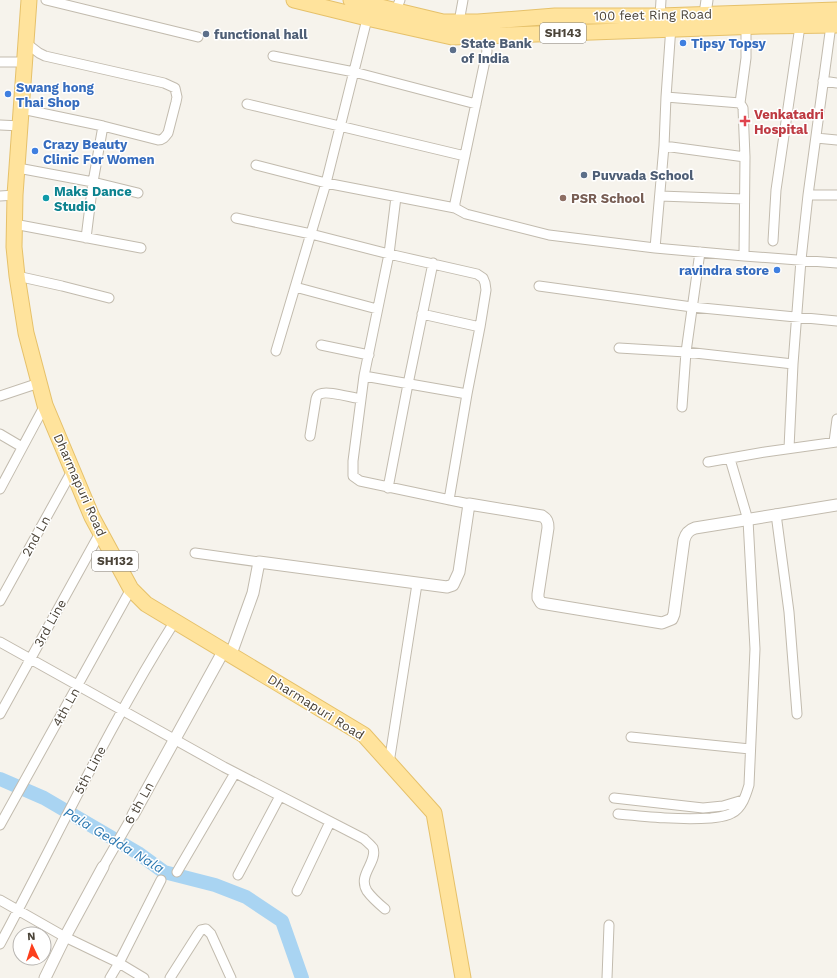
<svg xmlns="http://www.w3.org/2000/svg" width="837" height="978" font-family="'Work Sans',sans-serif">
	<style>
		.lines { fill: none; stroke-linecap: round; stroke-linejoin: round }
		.river { stroke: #a9d4f2; stroke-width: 14 }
		.minor-casing { stroke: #c2bbae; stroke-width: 11 }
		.tertiary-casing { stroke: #c2bbae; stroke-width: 13 }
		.primary-casing { stroke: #e6c16a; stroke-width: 17 }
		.minor { stroke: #fff; stroke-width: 9 }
		.tertiary { stroke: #fff; stroke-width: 11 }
		.primary { stroke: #ffe39c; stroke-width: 15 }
		.service-dot { fill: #5c6f8a; stroke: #fff; stroke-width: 1.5 }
		.shop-dot { fill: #3f7fe0; stroke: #fff; stroke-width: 1.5 }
		.health-dot { fill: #e0444e; stroke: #fff; stroke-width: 1.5 }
		.culture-dot { fill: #0f9aa8; stroke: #fff; stroke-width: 1.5 }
		.education-dot { fill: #8d6e63; stroke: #fff; stroke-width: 1.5 }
		.labels { text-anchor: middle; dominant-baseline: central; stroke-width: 3; stroke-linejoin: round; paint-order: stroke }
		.shield { fill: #fff; stroke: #817c74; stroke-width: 1 }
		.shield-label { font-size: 12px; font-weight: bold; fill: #4b4439 }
		.street-label { font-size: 13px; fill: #4b4439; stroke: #fff }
		.service-label { font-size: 13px; font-weight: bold; fill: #4e5e75; stroke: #fff; text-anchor: start }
		.shop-label { font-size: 13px; font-weight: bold; fill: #366cbe; stroke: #fff; text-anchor: start }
		.health-label { font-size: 13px; font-weight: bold; fill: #be3a42; stroke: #fff; text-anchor: start }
		.culture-label { font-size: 13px; font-weight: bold; fill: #0d838f; stroke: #fff; text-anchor: start }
		.education-label { font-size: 13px; font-weight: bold; fill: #785e54; stroke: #fff; text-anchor: start }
		.water-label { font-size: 14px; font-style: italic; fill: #2e7ab2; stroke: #fff }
	</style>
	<rect width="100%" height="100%" fill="#f6f3ec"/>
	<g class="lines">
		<path class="river" d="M0 779 44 798 138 853 164 872 215 885 246 897 282 921 302 978"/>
		<defs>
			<path id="minor" d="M46 0 198 37
				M396 10 400 0
				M660 16 661 0
				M459 22 463 0
				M831 25 808 195H837
				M484 36 487 51 455 203V208L466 214 549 235 655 248 744 256 837 263
				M273 56 354 72 476 104
				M0 62H25
				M823 81 837 83
				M666 97 740 103
				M247 104 465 156
				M22 109 103 126 158 140C163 140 165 137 168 133L176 102 177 97 175 88 164 83 45 56 39 53 26 43
				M0 125 21 126
				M816 138 837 140
				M664 146 745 157
				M256 165 326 183 455 208
				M18 168 93 182 138 193
				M0 196 15 195
				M660 196 744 199
				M396 197 389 254 364 376 353 461V476L360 481 469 504
				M236 218 311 234 389 254 477 274 483 278 485 283 486 290 480 327 467 394 449 500
				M14 224 141 248
				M86 238 93 182 103 126
				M773 241 776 190 800 26
				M655 248 664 146 666 97 671 26
				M744 256 745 157 743 108 740 103 746 58V26
				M17 276 62 286 109 298
				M539 286 692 307 837 321
				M295 287 377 309
				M422 314 480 327
				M321 345 369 355
				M619 348 686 352 793 364
				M276 351 326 183 368 15
				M364 376 467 394
				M0 396 39 383
				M682 407 686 352 700 252
				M0 434 22 447
				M310 436 316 399C317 396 317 395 320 394 327 390 352 398 361 399
				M834 442 837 419
				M789 448 793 364 801 260 808 195
				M708 462 765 452 837 442
				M388 488 408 384 433 263
				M0 489 45 405
				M776 514 789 612 797 714
				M195 553 259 562
				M0 601 72 471
				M0 642 224 767 364 839C367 842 371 845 373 848 378 862 357 875 367 891 372 898 379 904 385 909
				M0 714 100 533
				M631 737 750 749
				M389 763 417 584
				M614 798 703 808 723 806 743 800
				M618 814C649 817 680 820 711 818 718 817 725 817 732 813 742 808 746 795 749 785L755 649 748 520 730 459
				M0 825 131 589
				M103 867 133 815
				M177 872 235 773
				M238 875 280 796
				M297 891 330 822
				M0 900 65 937 119 963 144 978
				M0 944C58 836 109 725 175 621
				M110 978 119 963 161 880
				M170 978 198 934 201 930 206 929 211 934 231 978
				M607 978 609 925"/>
			<path id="tertiary" d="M705 14 707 0
				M231 654 253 593 259 562 447 587 453 585 459 572 469 504 542 516C547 519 548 522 548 528L538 594V598L541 603 662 623 672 619 674 614 684 540C686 533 689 530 695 528L837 505
				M133 815 224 650
				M45 978 65 937 103 867"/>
			<path id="primary" d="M29 0 15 195 14 247 17 276 26 333 45 405 92 517 131 589 146 604 364 735 434 813 463 978
				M294 0 367 18 452 37 761 26 837 25
				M351 0 443 22H478L555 16H660L837 10"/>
		</defs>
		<use href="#minor" class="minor-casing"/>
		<use href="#tertiary" class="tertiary-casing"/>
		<use href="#primary" class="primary-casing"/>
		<use href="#minor" class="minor"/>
		<use href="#tertiary" class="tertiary"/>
		<use href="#primary" class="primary"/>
	</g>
	<g class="service-dot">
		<circle cx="206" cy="34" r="4"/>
		<circle cx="453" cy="50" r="4"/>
		<circle cx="584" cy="175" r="4"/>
	</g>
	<g class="shop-dot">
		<circle cx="683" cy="43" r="4"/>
		<circle cx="8" cy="94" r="4"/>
		<circle cx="35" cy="151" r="4"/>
		<circle cx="777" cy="270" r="4"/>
	</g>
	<path class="health-dot" d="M743 115h4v4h4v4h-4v4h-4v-4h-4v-4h4z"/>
	<circle class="culture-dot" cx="46" cy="198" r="4"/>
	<circle class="education-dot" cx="563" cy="198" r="4"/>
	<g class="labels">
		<g class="shield">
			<rect x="540" y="23" width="46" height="20" rx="3"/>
			<rect x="92" y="551" width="46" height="20" rx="3"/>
		</g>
		<g class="shield-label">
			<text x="563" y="33">SH143</text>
			<text x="115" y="561">SH132</text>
		</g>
		<g class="street-label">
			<text transform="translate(653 15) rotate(-1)">100 feet Ring Road</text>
			<text transform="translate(80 485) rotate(66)">Dharmapuri Road</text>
			<text transform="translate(36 536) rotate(-61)">2nd Ln</text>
			<text transform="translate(50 623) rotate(-61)">3rd Line</text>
			<text transform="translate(66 707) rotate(-61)">4th Ln</text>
			<text transform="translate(316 707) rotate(32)">Dharmapuri Road</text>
			<text transform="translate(90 770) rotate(-62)">5th Line</text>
			<text transform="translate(139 803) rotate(-61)">6 th Ln</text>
		</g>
		<g class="service-label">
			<text x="214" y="34">functional hall</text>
			<text x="461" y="43">State Bank<tspan x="461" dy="15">of India</tspan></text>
			<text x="592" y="175">Puvvada School</text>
		</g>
		<g class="shop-label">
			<text x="691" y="43">Tipsy Topsy</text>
			<text x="16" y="87">Swang hong<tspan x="16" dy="15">Thai Shop</tspan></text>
			<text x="43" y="144">Crazy Beauty<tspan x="43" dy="15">Clinic For Women</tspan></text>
			<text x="769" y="270" text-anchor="end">ravindra store</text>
		</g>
		<g class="health-label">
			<text x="754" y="114">Venkatadri<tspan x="754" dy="15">Hospital</tspan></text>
		</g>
		<g class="culture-label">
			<text x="54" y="191">Maks Dance<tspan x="54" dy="15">Studio</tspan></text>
		</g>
		<g class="education-label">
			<text x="571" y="198">PSR School</text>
		</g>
		<g class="water-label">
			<text transform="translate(114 840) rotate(31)">Pala Gedda Nala</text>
		</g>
	</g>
	<g transform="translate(32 946) rotate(356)"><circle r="19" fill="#ffffff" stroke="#b7b4b0"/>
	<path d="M0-3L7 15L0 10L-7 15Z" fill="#fc3f1d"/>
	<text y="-6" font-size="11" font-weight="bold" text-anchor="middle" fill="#4b4439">N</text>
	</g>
</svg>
